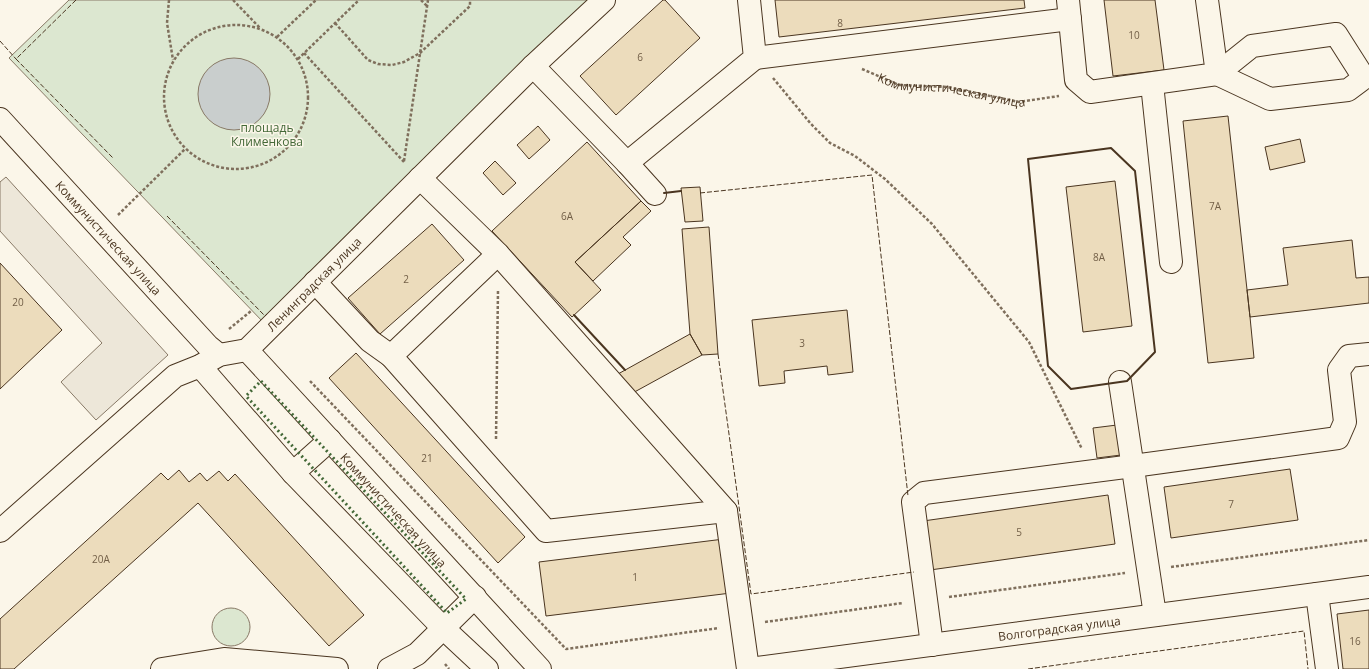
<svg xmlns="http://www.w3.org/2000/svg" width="1369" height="669" font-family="'Open Sans',sans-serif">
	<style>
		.green { fill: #dce7d0; stroke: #887966 }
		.parking { fill: #ede7d9; stroke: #887966 }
		.water { fill: #c9cecd; stroke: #887966 }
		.building { fill: #ecdcbc; stroke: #4a3520 }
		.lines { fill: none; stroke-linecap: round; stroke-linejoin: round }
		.minor-casing { stroke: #4a3520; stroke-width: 24 }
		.path { stroke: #7f6f5c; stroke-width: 2.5; stroke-dasharray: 3 2; stroke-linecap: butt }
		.minor { stroke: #fbf6e9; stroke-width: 22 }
		.hedge { stroke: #436837; stroke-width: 3; stroke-dasharray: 2 3; stroke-linecap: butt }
		.fence { stroke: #4a3520; stroke-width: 1; stroke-dasharray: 5 2; stroke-linecap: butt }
		.wall { stroke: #4a3520; stroke-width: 2 }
		.labels { text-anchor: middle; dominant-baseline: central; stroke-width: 3; stroke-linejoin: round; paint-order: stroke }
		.number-label { font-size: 10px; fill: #725f47 }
		.street-label { font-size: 12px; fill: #4a3520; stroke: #fbf6e9 }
		.park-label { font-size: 12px; fill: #436837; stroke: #fbf6e9 }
	</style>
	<rect width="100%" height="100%" fill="#fbf6e9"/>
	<path class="green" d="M69 0H595L264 323 9 58Z
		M212 627a19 19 0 1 1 38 0a19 19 0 1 1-38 0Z"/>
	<path class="parking" d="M6 177 168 355 96 420 61 382 102 343 0 231V182Z"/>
	<path class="water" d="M198 94a36 36 0 1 1 72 0a36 36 0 1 1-72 0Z"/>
	<path class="building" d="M663 0H665L700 38 616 115 580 76Z
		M775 0H1024L1025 8 779 37Z
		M1104 0H1155L1164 70 1113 76Z
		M1228 116 1250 317 1254 358 1208 363 1183 121Z
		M538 126 550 140 529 159 517 145Z
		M1300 139 1305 162 1270 170 1265 147Z
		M587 142 641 201 575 262 601 290 572 317 492 231Z
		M495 161 516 183 503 195 483 173Z
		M1115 181 1132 326 1083 332 1066 187Z
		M700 187 703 221 685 222 681 188Z
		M641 201 651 211 623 237 631 245 593 281 575 262Z
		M432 224 464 260 380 334 348 298Z
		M709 227 718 354 702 355 690 334 682 229Z
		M1352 240 1356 278 1369 277V303L1250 317 1247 290 1288 285 1283 248Z
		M0 263 62 330 0 389Z
		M847 310 853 372 828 375 827 366 784 371 785 383 759 386 752 320Z
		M690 334 702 355 629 395 618 374Z
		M356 353 525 537 498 563 329 378Z
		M1117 425 1121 455 1097 458 1093 428Z
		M1290 469 1298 520 1171 538 1164 487Z
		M179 470 189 482 200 473 207 481 219 471 228 481 235 474 364 615 329 646 198 503 14 669H0V619L161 473 168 480Z
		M1108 495 1115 544 930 570 923 521Z
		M724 539 731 593 546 616 539 562Z
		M1369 610V669H1343L1337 614Z"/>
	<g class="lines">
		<defs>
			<g id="minor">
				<path d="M1068 0 1076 80 1090 92 1217 74 1207 0"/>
				<path d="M755 58 1070 19"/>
				<path d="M533 66 627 163 655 194"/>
				<path d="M1364 78 1336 34 1252 46 1217 74 1270 99 1348 90 1364 78 1369 77"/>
				<path d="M1152 84 1171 262"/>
				<path id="s2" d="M0 119 208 346 219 355"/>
				<path d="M627 163 755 58 749 0"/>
				<path d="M420 178 498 254 726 511 748 669"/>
				<path d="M498 254 391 356 546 531 726 511"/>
				<path d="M315 282 370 341 391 356"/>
				<path id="s3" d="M247 350 540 669"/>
				<path d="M200 366 293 473 443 628 487 669"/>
				<path d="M1120 382 1155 615"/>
				<path d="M293 473 330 440"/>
				<path id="s4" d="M0 531 175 376 200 366 219 355 247 350 533 66 604 0"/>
				<path d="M1317 594 1327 669"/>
				<path d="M932 645 913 502 924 493 1133 466 1338 438 1345 422 1339 370 1349 356 1369 354"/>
				<path d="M162 669 224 659 337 669"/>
				<path d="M389 669 417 654 475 597"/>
				<path id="s5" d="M749 669 1369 587"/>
			</g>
		</defs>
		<use href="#minor" class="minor-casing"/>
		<g class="path">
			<path d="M169 0 167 23 173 60"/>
			<path d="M233 0 260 28"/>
			<path d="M421 0 427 6"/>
			<path d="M335 23 368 60 378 64 392 65 404 62 420 53 470 6V0"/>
			<circle cx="236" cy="97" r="72"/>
			<path d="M277 37 316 0"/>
			<path d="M304 53 404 162"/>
			<path d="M298 59 359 0"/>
			<path id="s1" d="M862 69 899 85 947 87 1019 102 1059 96"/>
			<path d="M773 78 811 124 830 143 855 156 885 179 932 224 1029 342 1082 449"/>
			<path d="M404 161 428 0"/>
			<path d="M118 215 185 149"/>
			<path d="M229 329 251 311"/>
			<path d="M310 381 566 649 719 628"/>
			<path d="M496 439 498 290"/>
			<path d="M1171 567 1369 540"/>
			<path d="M949 597 1125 573"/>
			<path d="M765 622 903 603"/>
			<path d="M445 664 449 669"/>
		</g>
		<use href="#minor" class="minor"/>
		<path class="hedge" d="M261 381 466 599 447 613 246 396Z"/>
		<path class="fence" d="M76 0 16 59 113 158
			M0 41 16 59
			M700 193 872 175 908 496
			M167 216 265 316 267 314
			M718 354 751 594 914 572
			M1028 669 1304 631 1308 669"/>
		<path class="wall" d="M1111 148 1135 171 1155 352 1127 381 1071 389 1048 366 1028 159Z
			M664 193 681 191
			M574 315 625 370"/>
	</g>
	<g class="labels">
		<g class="number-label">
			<text x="840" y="23">8</text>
			<text x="1134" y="35">10</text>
			<text x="640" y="57">6</text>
			<text x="1215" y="206">7А</text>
			<text x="567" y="216">6А</text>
			<text x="1099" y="257">8А</text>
			<text x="406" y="279">2</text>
			<text x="18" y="302">20</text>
			<text x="802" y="343">3</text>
			<text x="427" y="458">21</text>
			<text x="1231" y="504">7</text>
			<text x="1019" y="532">5</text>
			<text x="101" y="559">20А</text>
			<text x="635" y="577">1</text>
			<text x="1355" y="641">16</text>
		</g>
		<g class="street-label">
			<text stroke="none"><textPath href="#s1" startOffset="93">Коммунистическая улица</textPath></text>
			<text stroke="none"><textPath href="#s2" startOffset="161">Коммунистическая улица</textPath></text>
			<text stroke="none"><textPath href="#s4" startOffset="405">Ленинградская улица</textPath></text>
			<text stroke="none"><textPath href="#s3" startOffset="217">Коммунистическая улица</textPath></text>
			<text stroke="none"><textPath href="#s5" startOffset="313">Волгоградская улица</textPath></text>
		</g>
		<g class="park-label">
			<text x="267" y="127">площадь<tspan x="267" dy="14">Клименкова</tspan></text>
		</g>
	</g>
</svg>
